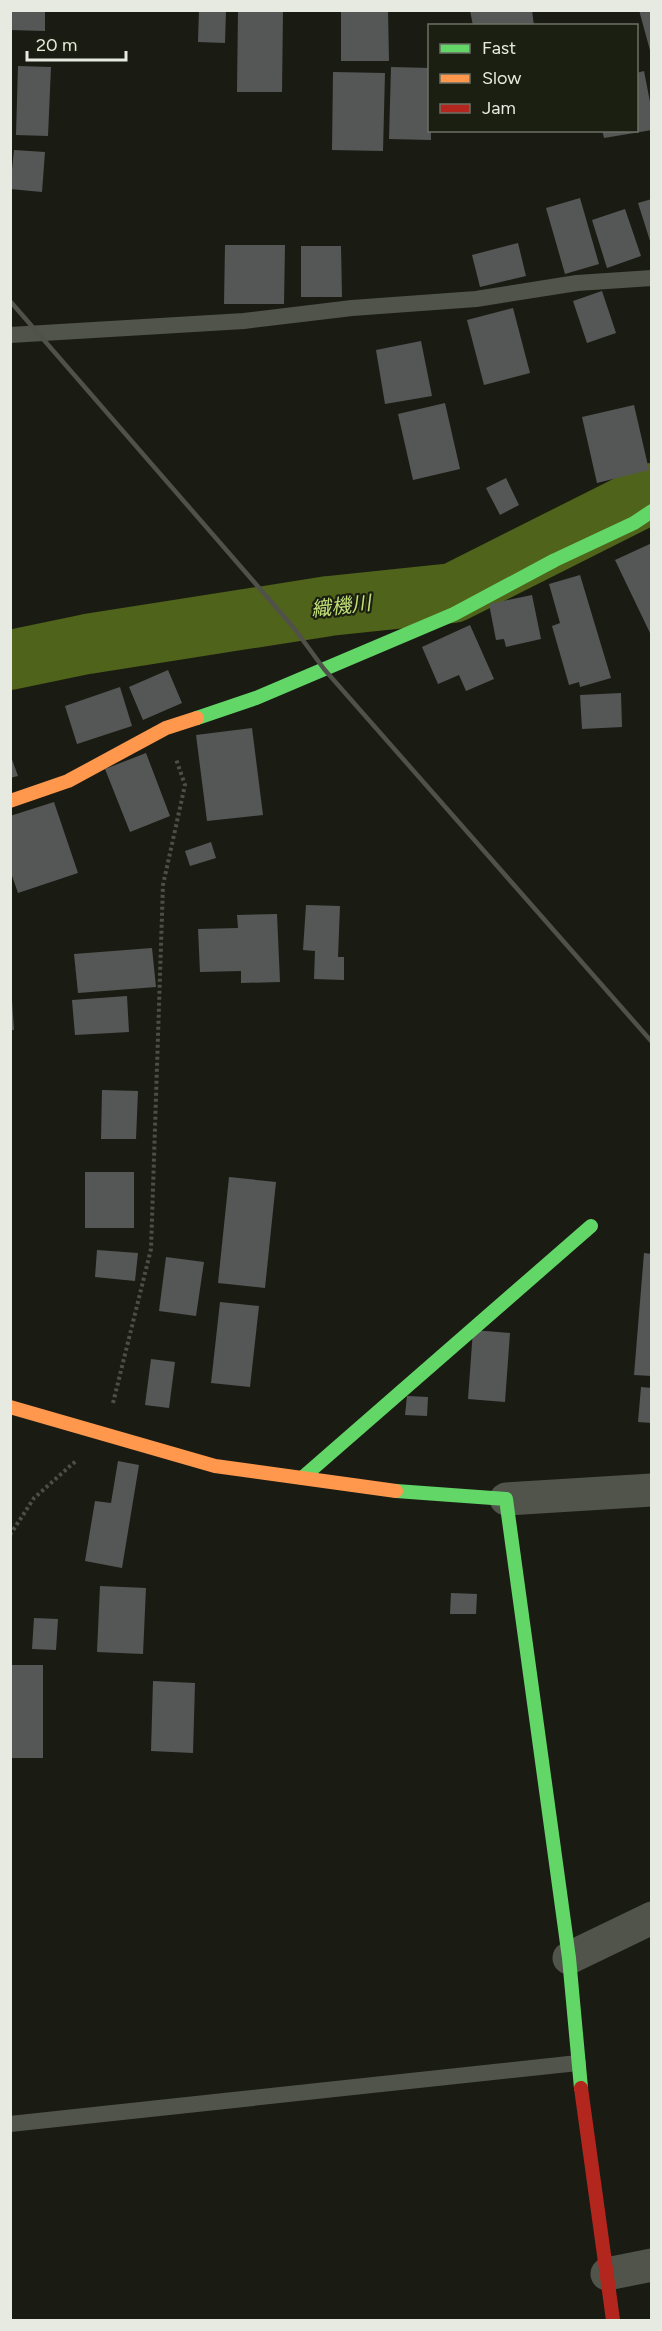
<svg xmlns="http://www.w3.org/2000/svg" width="662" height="2331" font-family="Figtree,'Noto Sans JP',sans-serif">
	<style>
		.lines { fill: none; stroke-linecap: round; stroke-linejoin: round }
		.river { stroke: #50631a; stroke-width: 60 }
		.building { fill: #555757 }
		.path { stroke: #4c4f47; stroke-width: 4; stroke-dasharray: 3 3; stroke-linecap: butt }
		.lane { stroke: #50544a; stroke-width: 16 }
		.street { stroke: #50544a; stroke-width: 33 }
		.fast { stroke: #63d668; stroke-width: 14 }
		.slow { stroke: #ff974d; stroke-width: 14 }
		.jam { stroke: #b3261e; stroke-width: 14 }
		.rail { stroke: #50524a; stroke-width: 4.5 }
		.labels { text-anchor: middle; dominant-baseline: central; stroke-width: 4.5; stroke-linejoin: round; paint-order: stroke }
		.water-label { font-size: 20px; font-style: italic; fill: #c2e179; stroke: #1b1f11 }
	</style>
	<rect width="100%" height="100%" fill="#1a1c14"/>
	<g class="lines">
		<path class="river" d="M10 660 87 644 329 606 453 593 652 493"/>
	</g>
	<path class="building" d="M10 10H45V31L10 30Z
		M199 10H226L225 43 198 42Z
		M238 10H283L282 92H237Z
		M341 10H388L389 61H341Z
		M470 10H532L534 26H473Z
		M639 10H652V54H651Z
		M18 66 51 67 48 136 16 135Z
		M391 67 430 68 431 140 389 139Z
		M644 71 652 112V130L604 138 602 130H636V73Z
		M333 72 385 73 383 151 332 150Z
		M14 150 45 152 42 192 10 189Z
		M580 198 599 264 565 274 546 208Z
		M652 199V244H651L638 203Z
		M625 209 641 256 607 268 592 220Z
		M518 243 526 276 480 287 472 255Z
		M225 245H285L284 304H224Z
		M301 246H341L342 297H301Z
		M602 291 616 333 587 343 573 301Z
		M513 308 530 373 484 385 467 320Z
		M421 341 432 396 385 404 376 350Z
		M445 403 460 469 413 480 398 414Z
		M634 405 649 470 597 483 582 417Z
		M506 478 519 505 500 515 486 488Z
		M652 543V632L650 633 615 560Z
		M580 575 611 678 580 687 579 682 569 685 552 626 560 623 549 584Z
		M532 595 541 639 506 647 504 639 496 640 489 604Z
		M470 625 494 679 466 691 459 675 438 684 422 647Z
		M168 670 182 703 143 720 129 687Z
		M120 687 132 726 77 744 65 706Z
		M621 693 622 727 582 729 580 695Z
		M252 728 263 815 207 821 196 735Z
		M146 753 170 816 130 832 105 769Z
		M10 754 18 776 10 778Z
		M54 802 78 873 18 893 10 870V816Z
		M211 842 216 858 190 866 185 851Z
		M306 905 340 906 338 957H344V980L314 979 315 951 303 950Z
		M277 914 280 982 241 983V971L200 972 198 929 238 928 237 915Z
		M152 948 156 987 78 993 74 954Z
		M127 996 129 1032 75 1035 72 1000Z
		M10 1000H12L14 1030H10Z
		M102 1090 138 1091 136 1139H101Z
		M85 1172H134V1228H85Z
		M229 1177 276 1182 265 1288 218 1283Z
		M97 1250 138 1253 135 1281 95 1277Z
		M644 1253 652 1254V1376L634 1375Z
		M166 1257 204 1262 196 1316 159 1311Z
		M220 1302 259 1306 250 1387 211 1383Z
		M473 1330 510 1333 505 1402 468 1399Z
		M151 1359 175 1362 169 1408 145 1405Z
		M641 1387 652 1388V1423L638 1422Z
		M407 1396 428 1397 427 1416 405 1415Z
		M118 1461 139 1465 122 1568 85 1561 95 1501 111 1503Z
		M100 1586 146 1588 143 1654 97 1652Z
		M451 1593 477 1594 476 1614H450Z
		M34 1618 58 1619 56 1650 32 1649Z
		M10 1665H43V1758H10Z
		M153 1681 195 1683 193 1753 151 1751Z"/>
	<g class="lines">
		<path class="path" d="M113 1403 151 1249 163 885 185 785 176 759
			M10 1535 34 1498 77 1460"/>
		<path class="lane" d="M10 335 244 321 352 308 476 299 577 283 652 278
			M10 2124 578 2063"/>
		<path class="street" d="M506 1499 652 1490
			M569 1958 652 1918
			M607 2274 652 2265"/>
		<path class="fast" d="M197 718 256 698 454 614 555 560 634 523 652 511
			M302 1478 591 1226
			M396 1491 506 1499 569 1958 581 2088"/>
		<path class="slow" d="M10 801 68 781 166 728 197 718
			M10 1407 215 1466 396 1491"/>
		<path class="jam" d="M581 2088 613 2320"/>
		<path class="rail" d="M10 301 294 628 324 669 652 1042"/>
	</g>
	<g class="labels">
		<g class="water-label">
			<text transform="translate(341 606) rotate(-7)">織機川</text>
		</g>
	</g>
	<rect width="662" height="2331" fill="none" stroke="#e6eae0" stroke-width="24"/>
	<rect x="428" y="24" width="210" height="108" fill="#1b1f11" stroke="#6c7064" stroke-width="1.5"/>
	<rect x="440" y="44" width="30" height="9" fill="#63d668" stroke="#6c7064" stroke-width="1.5"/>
	<text x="482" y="54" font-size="18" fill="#e6eae0">Fast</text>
	<rect x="440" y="74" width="30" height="9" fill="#ff974d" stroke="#6c7064" stroke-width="1.5"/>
	<text x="482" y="84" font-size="18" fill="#e6eae0">Slow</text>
	<rect x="440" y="104" width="30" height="9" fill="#b3261e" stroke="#6c7064" stroke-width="1.5"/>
	<text x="482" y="114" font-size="18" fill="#e6eae0">Jam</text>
	<path d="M27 51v9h99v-9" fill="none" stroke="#e6eae0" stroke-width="3"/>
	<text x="36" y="51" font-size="18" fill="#e6eae0" stroke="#1b1f11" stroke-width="4.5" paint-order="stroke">20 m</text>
</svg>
